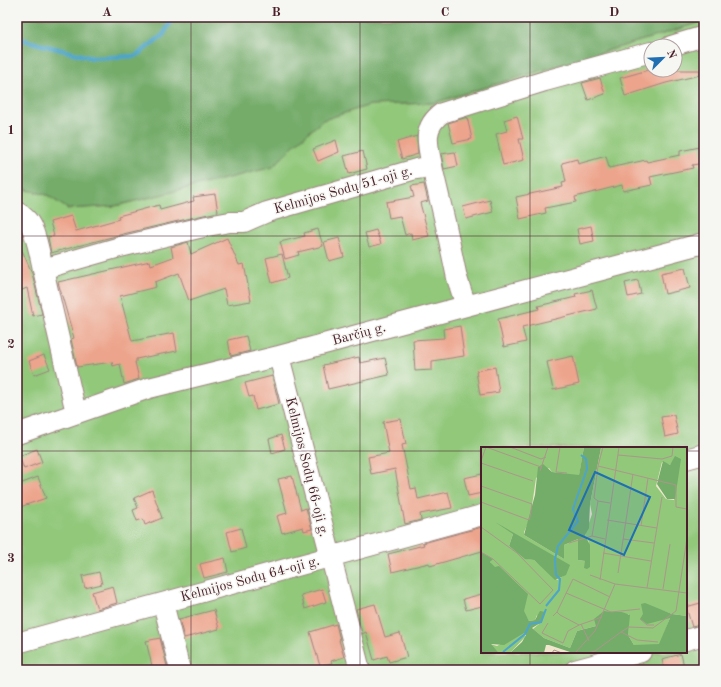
<svg xmlns="http://www.w3.org/2000/svg" width="721" height="687" font-family="'Old Standard TT',serif">
	<style>
		.green { fill: #91c87a; stroke: #6e7452; fill-rule: evenodd }
		.forest { fill: #74ac6a; stroke: #5f664a }
		.lines { fill: none; stroke-linecap: round; stroke-linejoin: round }
		.stream { stroke: #4da5ca; stroke-width: 4.5 }
		.building { fill: #eda48c }
		.minor-casing { stroke: #9c827c; stroke-width: 22 }
		.minor { stroke: #fff; stroke-width: 20 }
		.grid { fill: none; stroke: #4a1f2b; stroke-width: 1; stroke-opacity: 0.55 }
		.labels { text-anchor: middle; dominant-baseline: central; stroke-width: 3; stroke-linejoin: round; paint-order: stroke }
		.street-label { font-size: 14px; fill: #4a1f2b; stroke: #f6f6f2 }
		.inset-river { fill: none; stroke: #4da5ca; stroke-width: 2 }
		.inset-road { fill: none; stroke: #ad968c; stroke-width: 1 }
		.view { fill: #1f6fb2; fill-opacity: 0.15; stroke: #1f6fb2; stroke-width: 2 }
		.inset-edge { fill: none; stroke: #4a1f2b; stroke-width: 2 }
		.neatline { fill: none; stroke: #4a1f2b; stroke-width: 1.5 }
		.grid-label { font-size: 13px; text-anchor: middle; font-weight: bold; fill: #4a1f2b }
	</style>
	<rect width="100%" height="100%" fill="#f6f6f2"/>
	<filter id="ink" filterUnits="userSpaceOnUse"><feTurbulence type="fractalNoise" baseFrequency=".025" numOctaves="2"/><feDisplacementMap in="SourceGraphic" scale="8" xChannelSelector="R" yChannelSelector="G"/><feConvolveMatrix kernelMatrix="1 2 1 2 8 2 1 2 1" color-interpolation-filters="sRGB"/></filter>
	<filter id="wash" filterUnits="userSpaceOnUse"><feTurbulence type="fractalNoise" baseFrequency=".012" numOctaves="4" result="noise"/><feDisplacementMap in="SourceGraphic" scale="16" xChannelSelector="R" yChannelSelector="G"/><feGaussianBlur stdDeviation="0.9" result="paint"/><feColorMatrix in="noise" values="0 0 0 0 0 0 0 0 0 0 0 0 0 0 0 0 0 1.4 0 .05"/><feComposite in="paint" operator="in"/></filter>
	<g filter="url(#wash)">
		<rect width="100%" height="100%" fill="#efe6cd"/>
		<path class="green" d="M704 21V670H17V190L20 188 47 195 68 209 115 206 273 167 293 146 323 120 370 105 433 103 653 37ZM651 46H675V70H651ZM482 448H686V652H482Z"/>
		<path class="forest" d="M17 17H704V21L653 37 433 103 370 105 323 120 293 146 273 167 115 206 68 209 47 195 20 188 17 190Z"/>
		<g class="lines">
			<path class="stream" d="M17 38 35 43 93 58 136 56 163 35 174 17"/>
		</g>
		<g id="blocks">
			<path class="building" d="M648 70H700V75L666 83 625 96 620 78Z
				M600 78 605 94 588 100 582 83Z
				M517 116 523 139H519L524 160 503 165 496 134 507 131 504 120Z
				M467 117 472 139 453 143 448 123Z
				M417 136 418 154 402 159 397 142Z
				M336 140 339 152 318 161 313 149Z
				M700 147 704 163 692 165 693 168 650 177 652 185 623 191 622 185 575 197 576 202 545 208 546 213 520 219 516 197 563 187 562 183 566 182 562 163 577 159 578 164 606 156 609 168 646 160 647 162 680 155V151Z
				M363 151 367 169 349 174 344 156Z
				M455 152 458 166 444 169 441 154Z
				M424 184 428 201 420 203 429 236 412 240 411 233 405 235 400 216 389 218 386 202 414 197 411 186Z
				M215 194 218 212 204 215 123 234 51 253 48 237 54 236 50 222 71 216 76 231 119 219 118 216 159 205 160 210 194 201 193 197Z
				M490 200 493 212 466 219 463 207Z
				M591 226 594 241 580 244 577 229Z
				M318 229 323 246 298 252 299 255 285 259 280 242 305 236 304 233Z
				M376 230 381 244 369 247 365 233Z
				M227 238 239 265 244 264 251 301 227 305 224 289 189 301 179 273 155 282 156 287 120 296 132 341 174 333 177 351 136 359V362H135L139 379 124 384 120 364 113 366 112 362 77 367 71 339 74 338 58 282 150 261 151 265 173 257 171 247 188 242 191 254Z
				M339 238 344 257 329 261 324 242Z
				M17 239 32 273 42 314 33 316 27 288 17 292Z
				M282 254 288 278 272 283 266 258Z
				M685 268 690 288 665 294 661 273Z
				M638 280 641 294 628 297 625 283Z
				M592 290 597 309 522 327 526 342 504 347 498 319 539 309 538 306 576 297 575 294Z
				M460 326 464 356 432 361V370L415 371 413 340 444 338 443 329Z
				M246 336 250 351 231 356 228 340Z
				M44 355 50 369 34 375 29 361Z
				M573 356 579 384 553 390 547 362Z
				M359 357 360 363 385 358 389 375 328 389 323 365Z
				M495 367 499 392 480 395 476 371Z
				M272 376 279 404 256 410 253 396 249 397 245 383Z
				M674 415 678 434 665 437 661 417Z
				M401 419 406 444 402 445 411 489 416 488 418 499 448 492 452 508 420 514 421 520 405 524 395 469 371 474 368 457 389 453 383 422Z
				M281 435 285 449 272 453 269 439Z
				M37 449 42 462 24 469 19 456Z
				M482 474V493L468 496 464 478Z
				M292 476 301 510 306 508 312 529 304 531 303 527 282 533 277 516 287 513 278 479Z
				M38 477 46 498 17 508V485Z
				M152 490 162 518 145 525 143 519 137 521 133 510 138 508 134 498Z
				M482 527V551L430 566 429 563 392 572 388 554 424 545 423 543Z
				M241 528 246 548 232 552 227 532Z
				M225 558 228 572 204 578 200 564Z
				M99 572 102 584 85 588 82 576Z
				M113 586 117 603 97 609 92 592Z
				M322 589 326 602 305 609 301 595Z
				M482 594V606L466 610 463 599Z
				M704 602V624L692 627 686 607Z
				M375 604 385 637 400 633 407 657 389 662 387 656 374 660 366 632 362 634 356 609Z
				M214 610 219 629 184 638 179 619Z
				M336 624 340 640H339L344 657 331 661 332 663 320 666 310 632Z
				M160 638 168 670H153L146 641Z
				M681 654 685 670H664L662 659Z"/>
		</g>
	</g>
	<g filter="url(#ink)">
		<use href="#blocks" fill-opacity="0" stroke="#9c827c" stroke-width="1"/>
		<g class="lines">
			<defs>
				<path id="minor" d="M671 46 704 36
					M433 171 446 226 457 278 466 306
					M17 212C21 214 24 217 27 220 36 230 40 256 43 269L120 247 207 226 230 222H244L267 212 416 169 423 168 433 171C429 148 420 129 442 113L545 81 651 52
					M43 269 76 413
					M279 356 360 670
					M17 434 149 388 279 356 466 306 704 243
					M686 459 704 454
					M163 603 180 670
					M686 640 704 635
					M17 643 482 515
					M575 670 641 652"/>
			</defs>
			<use href="#minor" class="minor-casing"/>
			<use href="#minor" class="minor"/>
		</g>
	</g>
	<path class="grid" d="M191 17V670M360 17V670M530 17V448M17 236H704M17 451H482M686 451H704M530 652V670"/>
	<g class="labels">
		<g class="street-label">
			<text transform="translate(343 190) rotate(-16)">Kelmijos Sodų 51-oji g.</text>
			<text transform="translate(359 334) rotate(-15)">Barčių g.</text>
			<text transform="translate(307 467) rotate(76)">Kelmijos Sodų 66-oji g.</text>
			<text transform="translate(250 579) rotate(-15)">Kelmijos Sodų 64-oji g.</text>
		</g>
	</g>
	<g transform="translate(481 447)">
		<rect width="206" height="206" fill="#efe6cd"/>
		<path d="M0 0H103L98 29 71 25 68 21 55 31 49 72 43 85V88L83 112V98L97 92V113L104 114 108 95 104 88 111 67 109 57 120 1 117 0H206V169L191 167 180 163 162 165V167L189 171 179 197 165 200 153 198 147 188 148 167 143 168 141 165 123 164 121 168H118L115 179 96 184 89 201 63 191 52 182 58 177 56 168 54 173 48 174 9 115 11 112 0 105ZM193 13 198 16 193 53 185 52 175 39 181 15 189 18ZM32 87 82 129 76 133 53 113 46 112 28 99ZM40 186H43L44 190 29 206H18L9 197 16 199Z" fill="#91c87a" fill-rule="evenodd"/>
		<path d="M103 0 120 1 109 57 108 81 104 88 109 98V120L106 122 103 121 104 114 97 113V92L83 98V112L43 88 54 48 57 20 62 17 71 25 98 28ZM194 9 200 12 194 52H186L176 37 182 14 189 18ZM14 75 89 118 85 128 74 133 53 113 44 112 28 99 32 87ZM0 105 12 112 9 115 14 120 18 119 47 147 43 164 48 174 54 173 59 164 64 165 61 175 51 181 63 191 89 201 96 184 115 179 113 172 123 164 141 165 149 168 147 188 153 198 178 197 189 171 166 177 159 172 162 167 160 157 164 156 191 167 206 169V206H92L68 198H65L63 206H29L41 195 45 188 43 186 23 198 10 197 18 206H0Z" fill="#74ac6a"/>
		<path class="inset-river" d="M65 159 78 143 79 132 75 128 74 112 77 99 97 74 92 62 106 22 105 12 100 8M22 205 44 187 49 177 60 175 65 162"/>
		<path class="inset-road" d="M5 0 60 20M29 0 60 12 65 10M79 0 75 25 86 26M137 8 181 12 191 9 192 0M0 14 5 0M0 16 52 34M117 19 122 0M59 24 67 0M0 39 51 57 49 70 48 73 0 55M117 54 129 56M126 73 176 81M160 79 167 31M0 80 36 106 72 143 59 157 12 112 0 105M111 89 124 92M142 92 173 96M88 96 111 89 117 54 113 51 117 19 195 38V60L206 62M122 106 170 114M137 126 152 27M109 128 134 137 206 146M119 133 138 0M166 141 181 50M182 142 189 97M85 146 130 165 159 162M76 165 92 132 129 150M72 169 76 165 79 168 98 178 121 170M159 172 166 178H173M67 176 61 186 82 196 87 184 98 178M100 177 108 194M177 195 156 193 140 185 148 180 172 181 195 164 206 91M71 206 73 203 81 206M94 206 114 184 134 137M107 206 114 204 140 185"/>
		<path class="view" d="M114 25 169 50 143 108 88 83Z"/>
		<rect width="206" height="206" class="inset-edge"/>
	</g>
	<rect width="721" height="687" fill="none" stroke="#f6f6f2" stroke-width="44"/>
	<g transform="translate(663 58) rotate(66)"><circle r="19" fill="#f6f6f2" stroke="#b1a0a2"/>
	<path d="M0-3L7 15L0 10L-7 15Z" fill="#1f6fb2"/>
	<text y="-6" font-size="11" font-weight="bold" text-anchor="middle" fill="#4a1f2b">N</text>
	</g>
	<rect x="22" y="22" width="677" height="643" class="neatline"/>
	<g class="grid-label">
		<text x="107" y="16">A</text>
		<text x="276" y="16">B</text>
		<text x="445" y="16">C</text>
		<text x="614" y="16">D</text>
		<text x="11" y="134">1</text>
		<text x="11" y="348">2</text>
		<text x="11" y="562">3</text>
	</g>
</svg>
